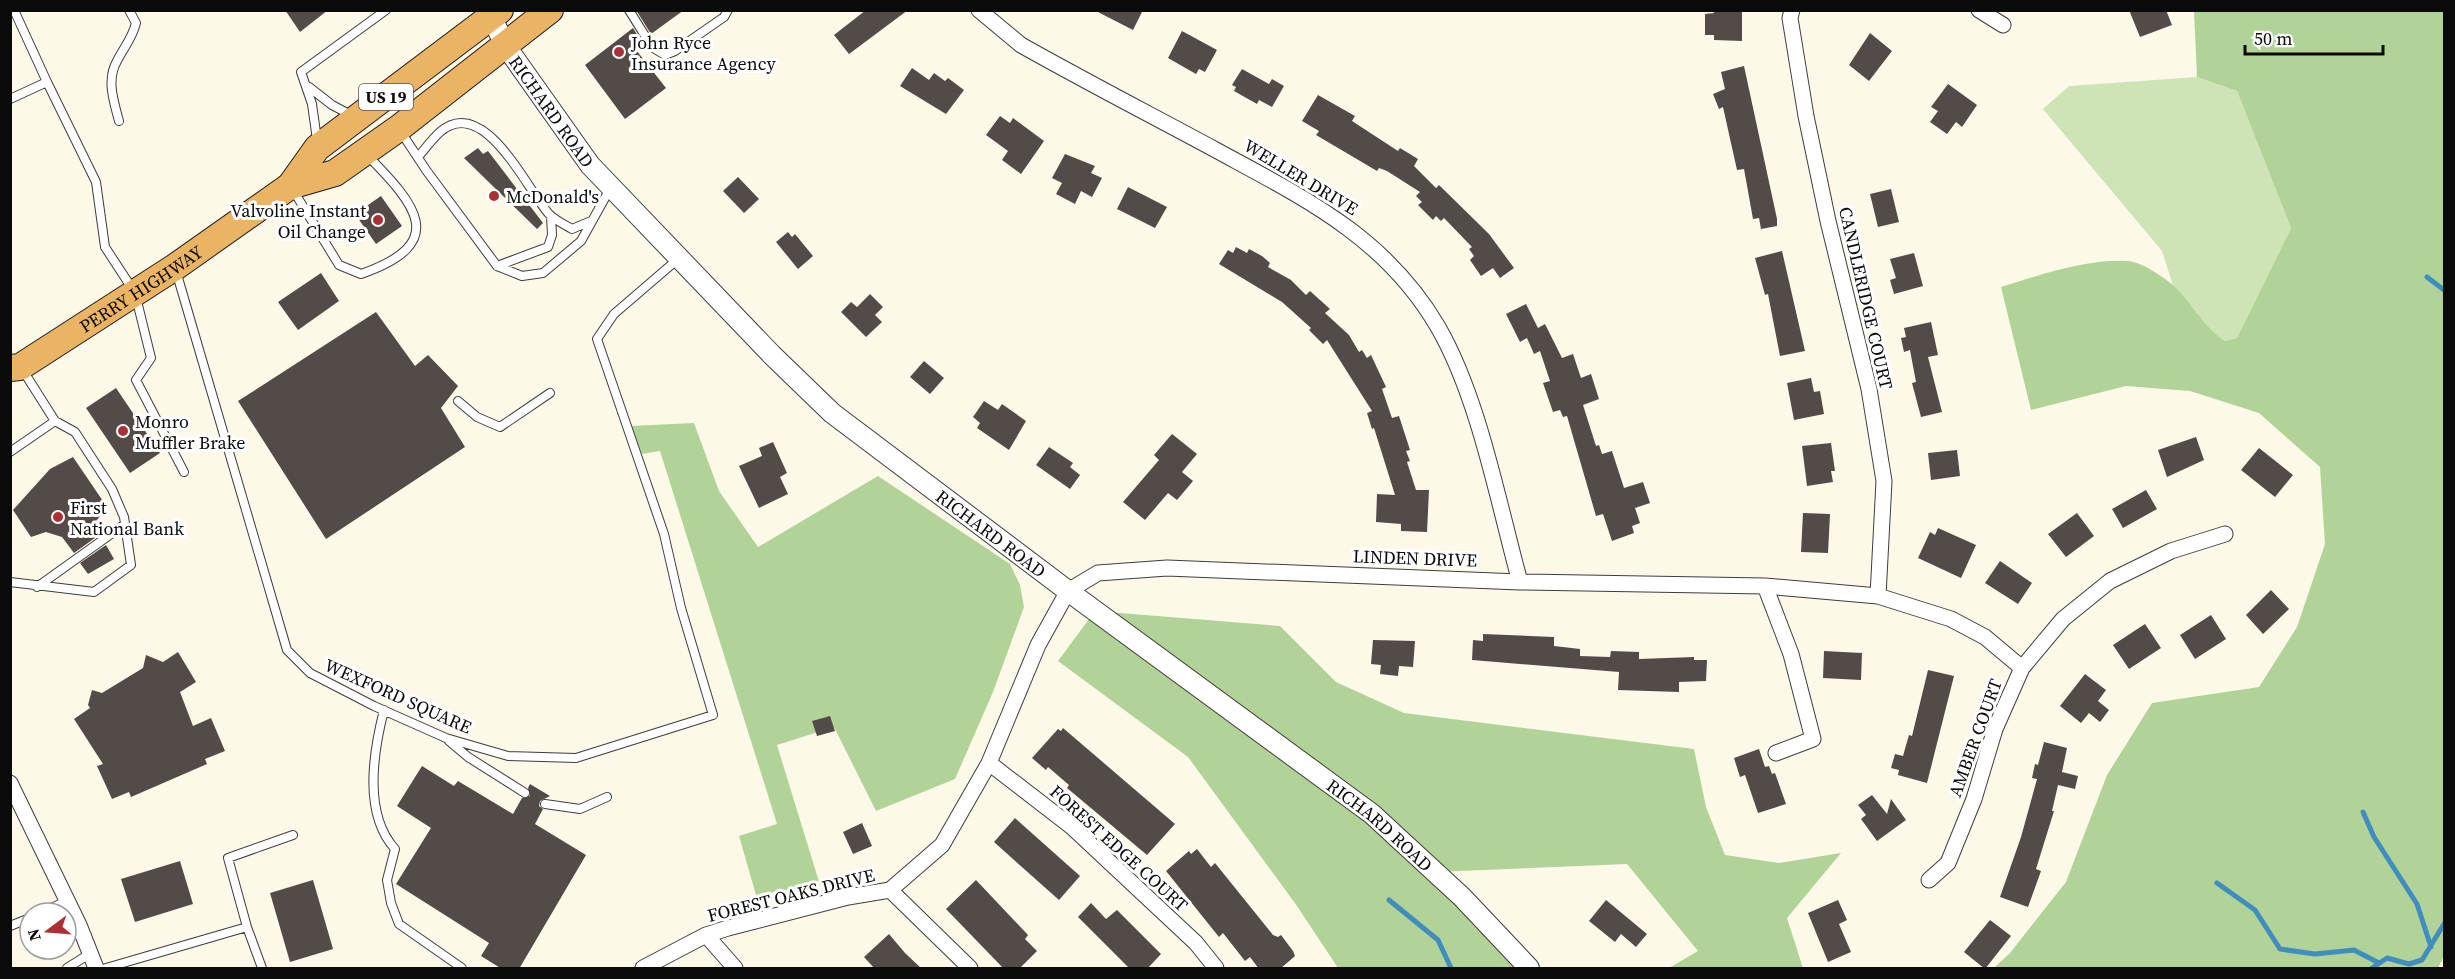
<svg xmlns="http://www.w3.org/2000/svg" width="2455" height="979" font-family="'Source Serif 4',serif">
	<style>
		.green { fill: #cee4b6 }
		.forest { fill: #b2d397 }
		.lines { fill: none; stroke-linecap: round; stroke-linejoin: round }
		.stream { stroke: #408ec0; stroke-width: 5 }
		.building { fill: #524b47 }
		.service-casing { stroke: #3d3d3d; stroke-width: 10 }
		.minor-casing { stroke: #3d3d3d; stroke-width: 17 }
		.tertiary-casing { stroke: #3d3d3d; stroke-width: 22 }
		.trunk-casing { stroke: #1b1b1b; stroke-width: 28 }
		.service { stroke: #fff; stroke-width: 8 }
		.minor { stroke: #fff; stroke-width: 15 }
		.tertiary { stroke: #fff; stroke-width: 20 }
		.trunk { stroke: #eab464; stroke-width: 26 }
		.poi-dot { fill: #ad2f36; stroke: #fff; stroke-width: 2 }
		.labels { text-anchor: middle; dominant-baseline: central; stroke-width: 6; stroke-linejoin: round; paint-order: stroke }
		.shield { fill: #fff; stroke: #545454; stroke-width: 1.5 }
		.shield-label { font-size: 16px; font-weight: bold; fill: #0a0a0a }
		.poi-label { font-size: 18px; fill: #0a0a0a; stroke: #fff; text-anchor: start }
		.street-label { font-size: 18px; fill: #0a0a0a; stroke: #fff }
	</style>
	<rect width="100%" height="100%" fill="#fdf9e9"/>
	<path class="green" d="M2197 77 2237 91 2291 228 2237 338 2225 341 2205 327 2173 285 2162 251 2043 109 2069 86Z"/>
	<path class="forest" d="M2194 11H2444V956L2438 968H1994L2010 953 2066 882 2107 775 2152 703 2259 687 2297 627 2325 544 2320 467 2259 413 2190 391 2126 386 2031 410 2001 287C2040 275 2086 259 2127 261 2142 262 2160 275 2172 284 2192 302 2200 324 2225 341L2237 338 2291 228 2237 91 2197 77Z
		M694 423 719 491 758 547 878 476 1010 564 1020 585 1024 607 993 692 955 779 876 811 834 727 777 745 820 885 756 895 739 836 777 824 660 451 642 454 631 426Z
		M1095 611 1280 626 1336 682 1404 713 1694 749 1706 807 1725 855 1779 863 1841 853 1787 918 1803 968H1669L1698 951 1627 864 1435 872 1529 968H1338L1297 906 1188 757 1058 661Z"/>
	<g class="lines">
		<path class="stream" d="M2427 277 2444 290
			M2363 812 2374 837 2417 904 2431 947
			M2217 883 2255 910 2280 949 2315 954 2354 950 2379 963
			M1389 900 1438 940 1451 968
			M2372 968 2387 958 2409 964 2422 960 2444 924"/>
	</g>
	<path class="building" d="M285 10H328L300 32Z
		M636 10H684L651 34Z
		M866 10H908L849 54 834 35Z
		M1094 10H1143L1133 30Z
		M1714 10H1742V41L1714 40V35H1705V14L1714 13Z
		M2129 10H2166L2172 25 2140 37Z
		M633 28 641 41 633 46 666 88 625 119 585 65Z
		M1182 31 1217 50 1205 72 1199 69 1196 74 1168 58Z
		M1870 33 1892 51 1869 81 1849 65Z
		M1744 66 1777 219V226L1761 229 1759 218 1753 219 1744 169 1737 170 1723 107 1719 109 1713 94 1725 89 1721 72Z
		M912 68 929 80 934 73 945 81 948 78 964 90 946 114 900 86Z
		M1242 69 1269 84 1272 79 1284 86 1272 107 1259 100 1257 104 1234 91 1236 87 1232 85Z
		M1948 84 1977 105 1962 127 1956 122 1947 134 1930 122 1938 111 1931 107Z
		M1318 95 1355 116 1352 121 1398 151 1400 148 1418 159 1414 166 1436 188 1439 185 1489 234 1514 268 1500 278 1493 268 1481 276 1470 260 1474 256 1469 249 1472 247 1444 218 1441 221 1436 216 1433 220 1418 205 1422 202 1416 196 1420 192 1387 171 1379 168 1377 171 1316 135 1319 131 1302 121Z
		M1000 116 1010 123 1013 118 1044 141 1021 174 1002 160 1008 151 986 135Z
		M478 148 483 154 488 151 543 223 537 229 464 158Z
		M1065 154 1095 166 1091 173 1102 178 1092 197 1081 191 1075 204 1056 194 1062 183 1052 178Z
		M738 177 759 199 744 213 723 191Z
		M1128 187 1167 207 1155 228 1117 209Z
		M1891 189 1899 222 1878 227 1870 194Z
		M381 196 402 226 376 244 355 214Z
		M788 232 792 237 795 234 813 256 798 269 776 242Z
		M1236 247 1247 253 1249 249 1262 256 1270 263 1268 267 1291 280 1306 295 1310 291 1330 309 1325 313 1349 335 1359 352 1362 350 1367 358 1371 355 1386 387 1382 389 1392 418 1399 416 1410 450 1406 451 1410 461 1407 462 1416 490H1429L1427 532 1401 531V524L1376 522 1377 494 1395 495 1374 428 1372 429 1367 413 1372 411 1327 340 1323 344 1309 330 1311 328 1282 302 1219 264 1228 250 1233 253Z
		M1782 251 1805 351 1780 356 1768 294 1765 295 1755 258Z
		M1914 253 1923 286 1894 294 1890 280 1896 278 1890 259Z
		M321 273 339 301 298 330 278 302Z
		M870 294 883 307 875 315 882 322 866 337 841 312 851 302 857 307Z
		M1526 304 1538 328 1545 324 1562 358 1573 354 1581 378 1591 374 1599 399 1583 405 1596 446 1599 445 1602 454 1612 451 1624 488 1643 482 1650 503 1635 508 1640 523 1632 526 1634 533 1612 541 1603 514 1596 516 1567 416 1563 417 1560 410 1553 412 1543 383 1550 381 1540 351 1534 354 1527 338 1520 342 1506 314Z
		M376 312 415 366 428 355 458 386 441 408 465 447 326 539 238 401Z
		M1931 322 1938 355 1928 357 1942 412 1921 417 1912 383 1916 382 1910 350 1904 352 1901 338 1906 337 1904 328Z
		M924 361 944 378 930 394 910 377Z
		M1811 378 1814 392 1820 391 1824 414 1794 420 1787 383Z
		M116 388 160 453 130 473 86 408Z
		M984 401 998 410 1002 404 1026 421 1009 450 977 428 980 423 973 417Z
		M1172 434 1197 454 1182 472 1193 481 1177 500 1168 493 1145 520 1123 502 1159 460 1154 455Z
		M2196 437 2204 460 2167 477 2158 450Z
		M773 442 787 473 780 477 788 494 759 508 739 466 762 456 759 448Z
		M1831 443 1835 471H1831L1833 482 1807 486 1802 446Z
		M1049 447 1073 463 1070 467 1080 475 1070 489 1036 465Z
		M2259 448 2293 475 2275 497 2241 470Z
		M1957 450 1960 476 1931 480 1928 453Z
		M73 457 107 507 93 525 99 535 74 553 62 537 46 532 31 537 13 510 50 469Z
		M2146 490 2157 509 2123 528 2112 509Z
		M1803 513 1830 514 1828 553 1801 552Z
		M2077 513 2094 536 2066 557 2048 534Z
		M1938 528 1976 545 1961 578 1918 558 1930 532 1935 535Z
		M106 545 114 559 88 574 80 563Z
		M2000 561 2032 583 2018 604 1985 583Z
		M2271 590 2289 609 2263 634 2246 615Z
		M2211 615 2226 639 2195 659 2180 635Z
		M2145 624 2161 648 2129 669 2113 645Z
		M1483 634 1554 637V646L1580 649V656L1610 657 1611 651 1639 652V659L1694 657V660H1707L1706 681 1679 682V692L1618 690 1619 672 1472 660 1473 640 1483 641Z
		M1373 640 1415 641 1413 667 1399 666 1398 676 1380 674 1381 665 1371 664Z
		M1824 651 1862 653 1861 680 1823 678Z
		M178 652 196 682 180 692 193 726 211 718 225 751 205 759 207 764 131 797 129 792 112 799 97 766 103 764 74 719 90 708 88 705 92 690 102 693 143 668 146 655 163 662Z
		M1928 670 1954 676 1927 783 1898 775 1899 770 1891 768 1895 754 1903 756 1909 735 1912 736Z
		M2085 674 2106 690 2098 701 2109 710 2100 722 2089 713 2081 723 2060 706Z
		M830 716 835 731 817 736 812 721Z
		M1063 728 1175 824 1147 855 1067 788 1069 785 1048 767 1046 770 1032 758 1058 729 1061 731Z
		M2044 742 2067 748 2062 772 2078 776 2075 789 2058 785 2052 811H2054L2036 869 2041 871 2028 907 2000 897 2021 837 2037 779 2032 778 2035 764 2038 765Z
		M1759 749 1765 767 1769 766 1772 774 1775 773 1786 804 1758 813 1745 775 1740 777 1734 758Z
		M422 766 454 786 458 781 513 814 522 798 530 796 528 788 530 784 550 796 540 801 539 806 543 809 535 824 586 855 519 969H502L481 956 489 943 396 884 431 828 397 806Z
		M1872 795 1887 814 1891 799 1906 820 1877 841 1861 819 1866 815 1858 805Z
		M1015 818 1080 876 1059 900 994 842Z
		M862 823 872 846 853 854 843 832Z
		M1197 849 1211 867 1215 863 1273 935 1278 937 1281 935 1293 951 1295 956 1280 969H1259L1250 957 1245 961 1223 933 1219 937 1166 871 1189 851 1191 854Z
		M180 861 193 904 135 922 121 879Z
		M313 880 333 949 290 962 270 893Z
		M976 880 1028 935 1025 939 1037 951 1019 969H1004L946 909Z
		M1606 900 1647 934 1636 947 1621 934 1615 942 1589 921Z
		M1838 900 1847 920 1839 924 1851 952 1828 962 1808 913Z
		M1091 903 1106 919 1117 910 1161 954 1147 969H1130L1078 917Z
		M1990 920 2011 936 1985 969 1964 952Z
		M889 934 905 953 922 969H875L864 957Z"/>
	<g class="lines">
		<defs>
			<path id="service" d="M14 10 47 82
				M629 10 652 47 665 55 675 51 724 17 728 10
				M309 87 332 105 351 115
				M10 99 47 82 96 182 105 247 135 293 151 358 136 380 184 472
				M119 121C114 102 106 80 117 61 124 47 132 39 136 23L129 10
				M401 132 426 170 497 266 522 276 543 273 581 241 611 187
				M317 140 312 104 301 72 386 10
				M418 157C425 149 432 139 440 132 484 94 526 188 549 214 555 220 565 225 572 229L591 221
				M293 190 339 265 361 274C450 243 416 205 367 155
				M497 266 548 247 552 235 551 216
				M176 271 287 650 310 673 374 706 446 738 508 756 576 758 713 715 681 608 664 534 597 339 614 314 678 259
				M458 401 477 417 500 427 550 393
				M10 452 55 421
				M10 582 94 592 131 565 124 517 112 489 75 432 55 421 22 369
				M37 587 125 524
				M384 710C373 753 363 814 395 849L387 880 391 903 399 924 462 968
				M449 741 468 757 525 793
				M545 804 580 809 607 797
				M40 913 67 901
				M10 926 30 918
				M67 968 91 953
				M106 968 247 927
				M262 968 247 927 228 858 293 835"/>
			<path id="minor" d="M979 10 1021 45C1085 81 1149 114 1214 149 1302 197 1385 236 1438 327 1479 398 1498 502 1520 582
				M1792 10 1790 18 1806 116 1828 221 1869 389 1884 481 1878 596
				M1979 10 2003 25
				M1765 586 1878 596 1951 619 1985 637 2022 668
				M989 763 1072 827 1196 943 1216 968
				M10 783 79 925 96 968
				M1929 880 1948 863 1974 799 1995 729 2022 668 2063 619 2110 581 2171 551 2225 534
				M890 890 970 968
				M706 935 735 968
				M643 968 706 935 728 928 848 897 890 890 942 845 989 763 1038 645 1068 591 1098 573 1167 568 1520 582 1765 586 1791 654 1813 739 1776 753"/>
			<g id="tertiary">
				<path id="s1" d="M488 10 505 45 590 165 772 355 832 413 1068 591 1372 814 1462 897 1529 968"/>
			</g>
			<g id="trunk">
				<path d="M290 186 317 148 500 10"/>
				<path id="s2" d="M10 368 20 367 175 267 290 186 335 173 399 128 550 10"/>
			</g>
		</defs>
		<use href="#service" class="service-casing"/>
		<use href="#minor" class="minor-casing"/>
		<use href="#tertiary" class="tertiary-casing"/>
		<use href="#trunk" class="trunk-casing"/>
		<use href="#service" class="service"/>
		<use href="#minor" class="minor"/>
		<use href="#tertiary" class="tertiary"/>
		<use href="#trunk" class="trunk"/>
	</g>
	<g class="poi-dot">
		<circle cx="619" cy="52" r="6"/>
		<circle cx="494" cy="196" r="6"/>
		<circle cx="378" cy="220" r="6"/>
		<circle cx="123" cy="431" r="6"/>
		<circle cx="58" cy="517" r="6"/>
	</g>
	<g class="labels">
		<rect class="shield" x="359" y="84" width="54" height="26" rx="4.5"/>
		<g class="shield-label">
			<text x="386" y="97">US 19</text>
		</g>
		<g class="poi-label">
			<text x="631" y="42">John Ryce<tspan x="631" dy="21">Insurance Agency</tspan></text>
			<text x="506" y="196">McDonald's</text>
			<text x="366" y="210" text-anchor="end">Valvoline Instant<tspan x="366" dy="21">Oil Change</tspan></text>
			<text x="135" y="421">Monro<tspan x="135" dy="21">Muffler Brake</tspan></text>
			<text x="70" y="507">First<tspan x="70" dy="21">National Bank</tspan></text>
		</g>
		<g class="street-label">
			<text stroke="none"><textPath href="#s1" startOffset="120">RICHARD ROAD</textPath></text>
			<text transform="translate(1301 177) rotate(31)">WELLER DRIVE</text>
			<text stroke="none"><textPath href="#s2" startOffset="154">PERRY HIGHWAY</textPath></text>
			<text transform="translate(1866 298) rotate(77)">CANDLERIDGE COURT</text>
			<text stroke="none"><textPath href="#s1" startOffset="732">RICHARD ROAD</textPath></text>
			<text transform="translate(1415 558) rotate(2)">LINDEN DRIVE</text>
			<text transform="translate(398 696) rotate(24)">WEXFORD SQUARE</text>
			<text transform="translate(1975 738) rotate(-70)">AMBER COURT</text>
			<text stroke="none"><textPath href="#s1" startOffset="1218">RICHARD ROAD</textPath></text>
			<text transform="translate(1119 848) rotate(42)">FOREST EDGE COURT</text>
			<text transform="translate(791 895) rotate(-14)">FOREST OAKS DRIVE</text>
		</g>
	</g>
	<rect width="2455" height="979" fill="none" stroke="#0a0a0a" stroke-width="24"/>
	<g transform="translate(48 931) rotate(254)"><circle r="28" fill="#ffffff" stroke="#9d9d9d" stroke-width="1.5"/>
	<path d="M0-4.5L10 22L0 15L-10 22Z" fill="#ad2f36"/>
	<text y="-9" font-size="16" font-weight="bold" text-anchor="middle" fill="#0a0a0a">N</text>
	</g>
	<path d="M2245 45v9h138v-9" fill="none" stroke="#0a0a0a" stroke-width="3"/>
	<text x="2254" y="45" font-size="18" fill="#0a0a0a" stroke="#ffffff" stroke-width="4.5" paint-order="stroke">50 m</text>
</svg>
